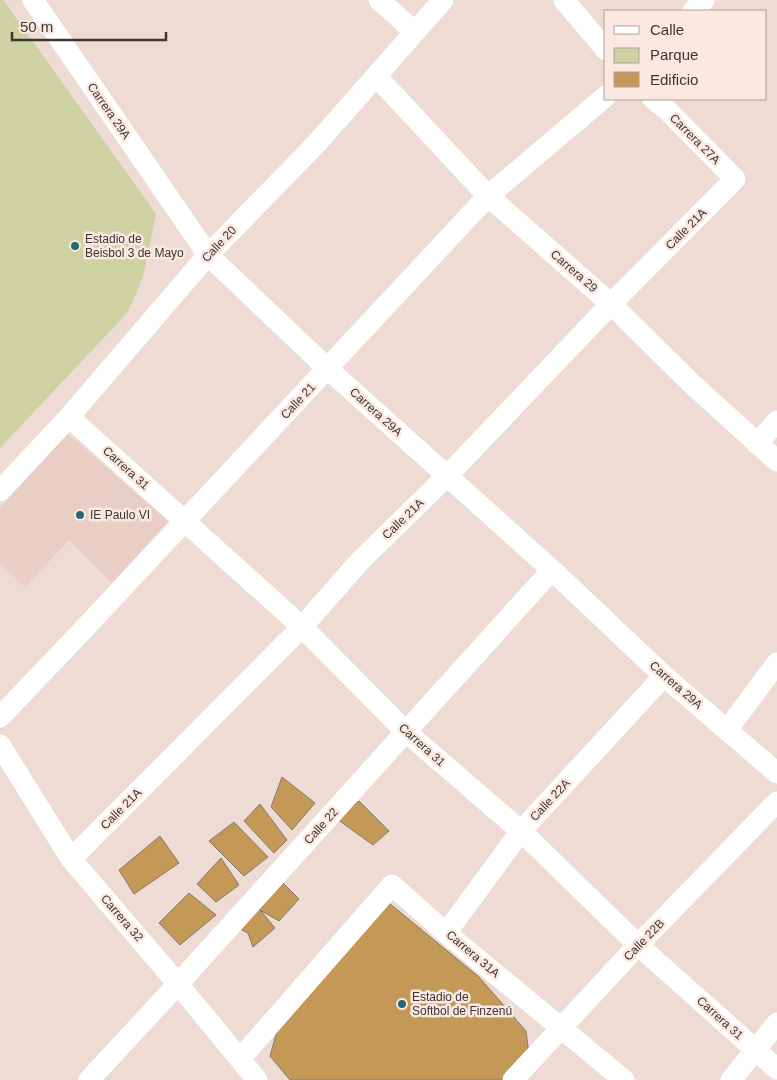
<svg xmlns="http://www.w3.org/2000/svg" width="777" height="1080" font-family="Helvetica,sans-serif">
	<style>
		.built { fill: #e8cec4 }
		.green { fill: #ced1a2 }
		.building { fill: #c49957; stroke: #847b6d }
		.lines { fill: none; stroke-linecap: round; stroke-linejoin: round }
		.minor { stroke: #fff; stroke-width: 21 }
		.poi-dot { fill: #226a77; stroke: #fbe8e1; stroke-width: 2 }
		.labels { text-anchor: middle; dominant-baseline: central; stroke-width: 5; stroke-linejoin: round; paint-order: stroke }
		.street-label { font-size: 12px; fill: #3d3633; stroke: #fbe8e1 }
		.poi-label { font-size: 12px; fill: #3d3633; stroke: #fbe8e1; text-anchor: start }
	</style>
	<rect width="100%" height="100%" fill="#eddbd4"/>
	<path class="built" d="M68 434 168 521 112 583 69 540 25 587 0 563V508Z"/>
	<path class="green" d="M0 0H3L156 214 143 277 128 312 0 448Z"/>
	<path class="building" d="M282 777 315 803 292 830 271 807Z
		M359 801 389 831 373 845 337 819Z
		M260 804 287 840 274 853 244 821Z
		M234 822 268 857 244 876 209 841Z
		M160 836 179 863 134 894 119 870Z
		M221 858 239 885 216 902 197 884Z
		M281 881 299 899 279 921 260 910Z
		M189 893 216 915 180 945 159 923Z
		M389 903 479 977 526 1031 529 1055 507 1080H290L270 1056 277 1031Z
		M257 906 275 928 253 947 248 933 232 925Z"/>
	<g class="lines">
		<path class="minor" d="M33 0 208 255 328 369 552 570 664 676 777 773
			M379 0 415 32
			M564 0 606 50
			M693 11 704 0
			M376 76 488 196 611 304 692 384 777 461
			M69 417 302 627 406 732 521 831 638 945 777 1069
			M757 444 777 421
			M0 491 69 417 208 255 317 143 443 0
			M0 717 83 630 488 196 606 96
			M727 730 777 663
			M0 745 71 859 178 984 257 1080
			M71 859 302 627 360 561 447 476 611 304 735 179 666 109 653 99
			M446 933 521 831 664 676
			M240 1059 392 885 446 933 624 1080
			M89 1080 178 984 552 570
			M513 1080 638 945 777 802
			M731 1080 777 1023"/>
	</g>
	<g class="poi-dot">
		<circle cx="75" cy="246" r="5"/>
		<circle cx="80" cy="515" r="5"/>
		<circle cx="402" cy="1004" r="5"/>
	</g>
	<g class="labels">
		<g class="street-label">
			<text transform="translate(109 111) rotate(55)">Carrera 29A</text>
			<text transform="translate(695 139) rotate(45)">Carrera 27A</text>
			<text transform="translate(686 229) rotate(-45)">Calle 21A</text>
			<text transform="translate(219 244) rotate(-47)">Calle 20</text>
			<text transform="translate(574 271) rotate(41)">Carrera 29</text>
			<text transform="translate(298 401) rotate(-47)">Calle 21</text>
			<text transform="translate(376 412) rotate(42)">Carrera 29A</text>
			<text transform="translate(126 468) rotate(42)">Carrera 31</text>
			<text transform="translate(403 519) rotate(-44)">Calle 21A</text>
			<text transform="translate(676 685) rotate(41)">Carrera 29A</text>
			<text transform="translate(422 745) rotate(42)">Carrera 31</text>
			<text transform="translate(550 800) rotate(-47)">Calle 22A</text>
			<text transform="translate(121 809) rotate(-45)">Calle 21A</text>
			<text transform="translate(321 826) rotate(-48)">Calle 22</text>
			<text transform="translate(122 918) rotate(49)">Carrera 32</text>
			<text transform="translate(644 940) rotate(-46)">Calle 22B</text>
			<text transform="translate(473 954) rotate(40)">Carrera 31A</text>
			<text transform="translate(720 1018) rotate(42)">Carrera 31</text>
		</g>
		<g class="poi-label">
			<text x="85" y="239">Estadio de<tspan x="85" dy="14">Beisbol 3 de Mayo</tspan></text>
			<text x="90" y="515">IE Paulo VI</text>
			<text x="412" y="997">Estadio de<tspan x="412" dy="14">Softbol de Finzenú</tspan></text>
		</g>
	</g>
	<rect x="604" y="10" width="162" height="90" fill="#fbe8e1" stroke="#afa19b"/>
	<rect x="614" y="26" width="25" height="8" fill="#ffffff" stroke="#afa19b"/>
	<text x="650" y="35" font-size="15" fill="#3d3633">Calle</text>
	<rect x="614" y="48" width="25" height="15" fill="#ced1a2" stroke="#afa19b"/>
	<text x="650" y="60" font-size="15" fill="#3d3633">Parque</text>
	<rect x="614" y="72" width="25" height="15" fill="#c49957" stroke="#afa19b"/>
	<text x="650" y="85" font-size="15" fill="#3d3633">Edificio</text>
	<path d="M12 32v8h154v-8" fill="none" stroke="#3d3633" stroke-width="2.5"/>
	<text x="20" y="32" font-size="15" fill="#3d3633" stroke="#fbe8e1" stroke-width="4" paint-order="stroke">50 m</text>
</svg>
